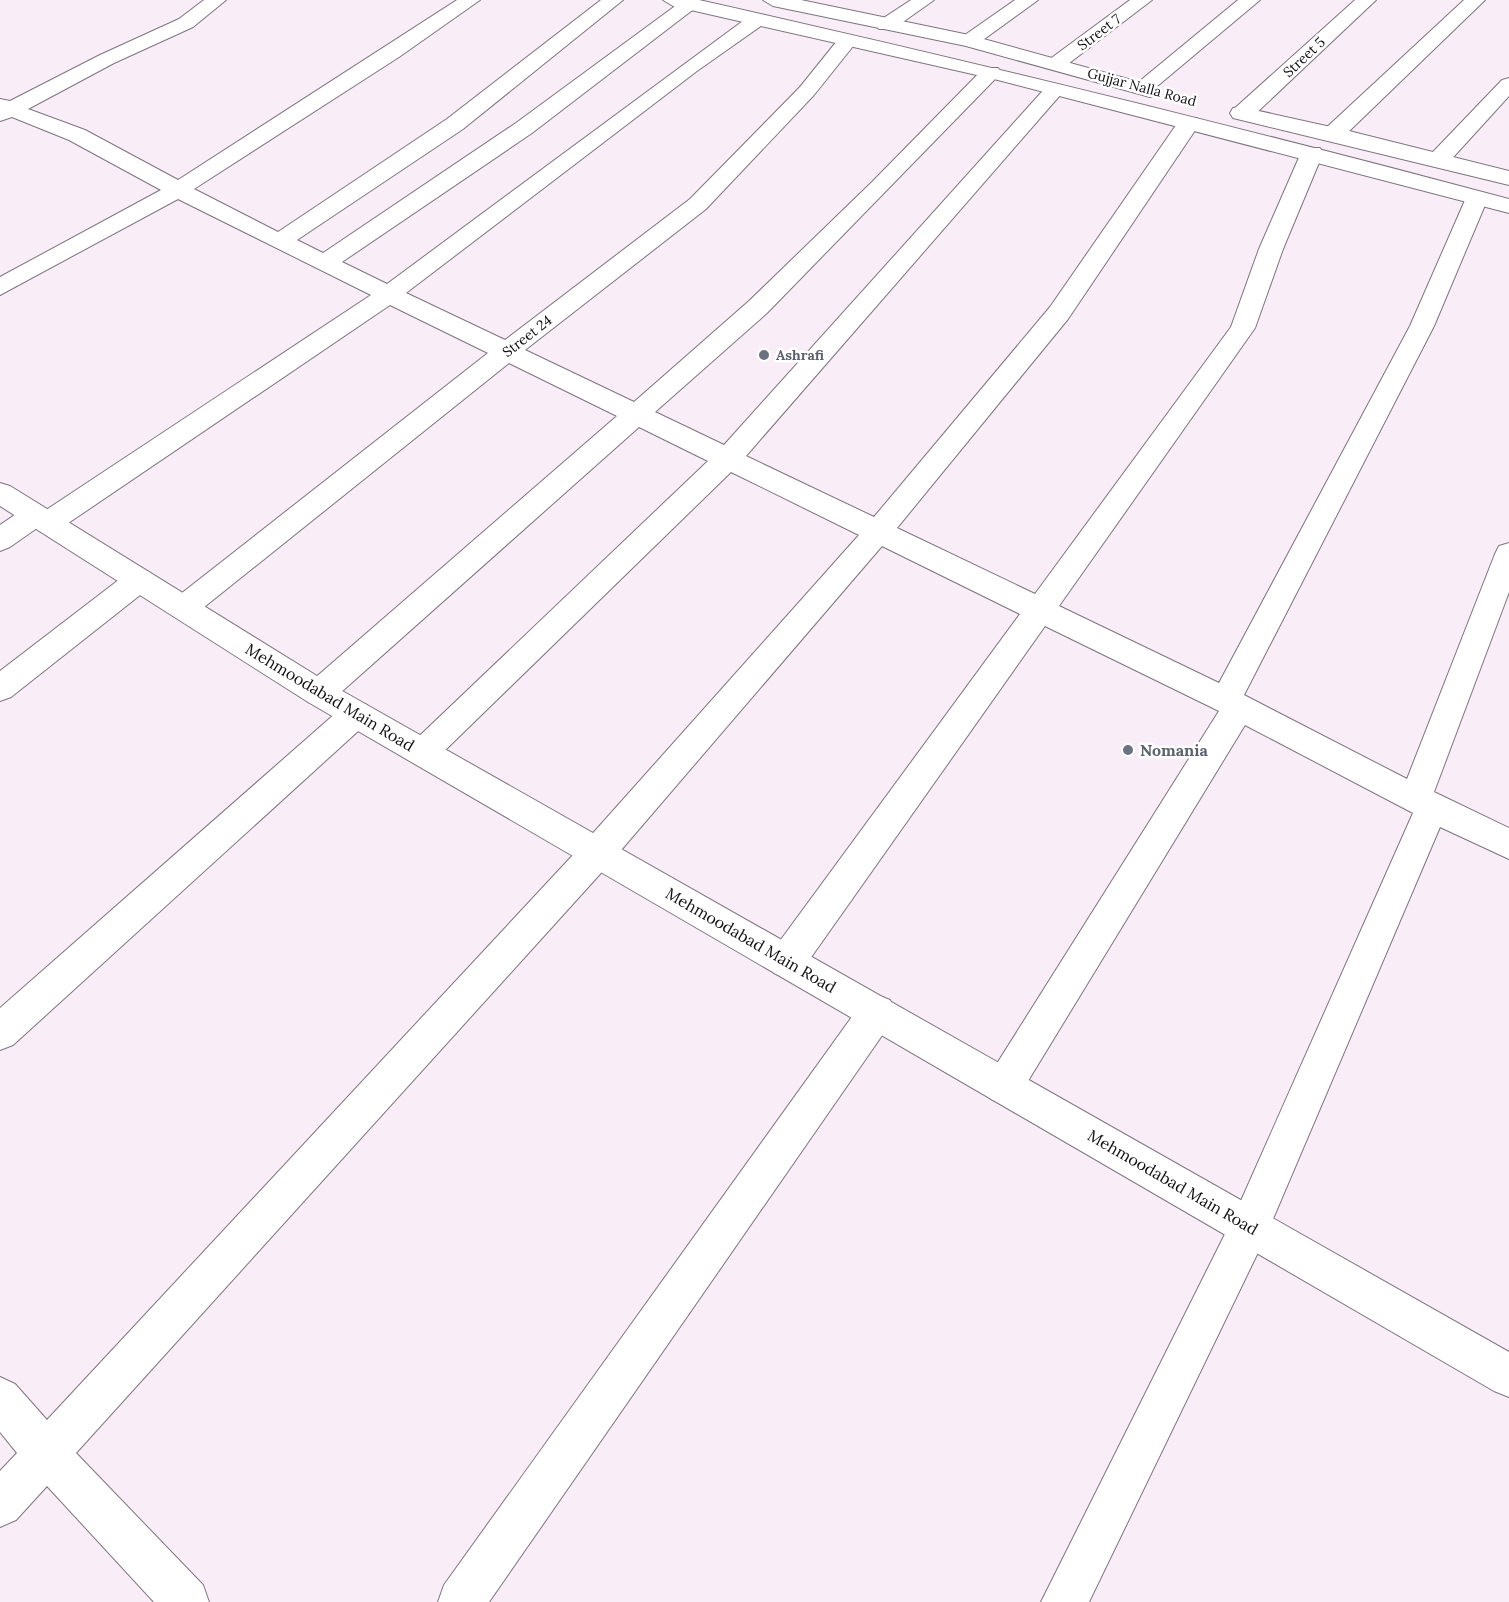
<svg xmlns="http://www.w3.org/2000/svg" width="1509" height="1602" font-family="Lora,serif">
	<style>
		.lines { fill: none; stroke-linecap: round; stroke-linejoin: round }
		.street-casing { stroke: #7e747e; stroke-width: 2 }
		.secondary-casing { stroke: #7e747e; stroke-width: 2 }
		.street { fill: #fff; fill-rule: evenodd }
		.secondary { fill: #fff; fill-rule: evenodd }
		.worship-dot { fill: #6b7280; stroke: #fff; stroke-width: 2 }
		.labels { text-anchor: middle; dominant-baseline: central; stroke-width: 5; stroke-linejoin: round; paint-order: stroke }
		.far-street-label { font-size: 14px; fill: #120f12; stroke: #fff }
		.far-worship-label { font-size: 14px; font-weight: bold; fill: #5b616d; stroke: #fff; text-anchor: start }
		.street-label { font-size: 16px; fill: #120f12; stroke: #fff }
		.worship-label { font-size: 16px; font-weight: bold; fill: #5b616d; stroke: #fff; text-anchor: start }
	</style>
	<rect width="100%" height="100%" fill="#f9edf8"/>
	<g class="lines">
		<defs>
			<path id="street" d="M204 0H226L193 27 114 63 28 109 85 130 178 180 457 0H480L399 57 194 189 278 232 447 119 601 0H623L463 129 297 240 323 253 516 123 682 1 692 0 699 5 532 133 342 262 387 284 751 15H765L768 19 765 23 697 71 406 293 505 340 690 199 800 87 841 36H855L858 40 814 95 706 209 525 350 634 402 749 301 872 182 984 68H998L1001 72 998 76 767 313 655 412 724 445 1048 85H1062L1065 89 1062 93 746 456 874 517 1050 307 1181 118H1197L1200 123 1068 319 897 528 1035 594 1231 327 1259 249 1301 153 1304 148H1320L1323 153 1283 249 1255 328 1059 606 1219 683 1410 326 1466 198 1469 193H1485L1488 198 1434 326 1244 695 1407 779 1495 554 1499 546 1509 543V592L1434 792 1509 828V859L1440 827 1264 1240 1089 1602H1041L1236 1212 1413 813 1245 725 1017 1099 1004 1105 991 1099 985 1086 991 1073 1219 711 1045 626 800 973 787 978 774 973 769 961 774 949 1020 614 882 546 610 863 76 1453 203 1585 209 1602H154L47 1486 16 1520 0 1527V1471L17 1453 0 1432V1377L15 1384 47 1420 586 841 859 535 731 472 434 761 423 765 412 761 407 752 412 743 708 461 639 427 330 702 319 706 308 702 303 693 308 684 617 416 509 363 193 616 183 619 173 616 168 608 173 600 488 353 390 305 58 530 48 533 37 528 10 547 0 551V525L25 508 35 505 46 510 371 295 178 199 0 295V277L161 190 69 140 12 117 0 121V99L10 101 100 55 179 19Z
				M911 0H934L893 29H879L876 25 879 21Z
				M1015 0H1038L976 45H962L959 41 962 37Z
				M1130 0H1152L1064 67H1050L1047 63 1050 59Z
				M1238 0H1260L1149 93H1135L1132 89 1135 85Z
				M1355 0H1376L1251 118H1235L1232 113 1235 108Z
				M1464 0H1485L1342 138H1326L1323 133 1326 128Z
				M1509 78V96L1447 164H1431L1428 159 1431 154 1502 80Z
				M139 569 149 572 154 580 149 588 11 697 0 701V671L129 572Z
				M356 701 367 705 372 714 367 723 13 1045 0 1050V1008L345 705Z
				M877 995 890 1000 895 1012 890 1024 489 1602H438L444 1585 864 1000Z"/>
			<path id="secondary" d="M663 0H699C970 61 1240 127 1509 199V213L990 78 673 6Z
				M763 0H801L969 35 1157 87 1160 91 1157 95 1150 97 966 46 773 6Z
				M1241 107 1349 131 1509 171V185L1233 118 1230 113 1233 108Z
				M0 483 10 486 330 684 1509 1352V1397L1494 1391 308 702 0 506Z"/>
		</defs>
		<use href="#street" class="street-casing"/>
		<use href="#secondary" class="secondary-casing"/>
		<use href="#street" class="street"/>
		<use href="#secondary" class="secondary"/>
	</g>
	<g class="worship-dot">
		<circle cx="764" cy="355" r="6"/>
		<circle cx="1128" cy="750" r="6"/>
	</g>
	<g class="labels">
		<g class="far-street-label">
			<text transform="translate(1099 32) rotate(-37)">Street 7</text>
			<text transform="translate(1304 57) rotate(-43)">Street 5</text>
			<text transform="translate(1142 87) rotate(15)">Gujjar Nalla Road</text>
			<text transform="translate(527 336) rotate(-38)">Street 24</text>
		</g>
		<g class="far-worship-label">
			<text x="776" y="355">Ashrafi</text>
		</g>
		<g class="street-label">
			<text transform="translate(330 697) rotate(31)">Mehmoodabad Main Road</text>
			<text transform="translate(751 940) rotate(30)">Mehmoodabad Main Road</text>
			<text transform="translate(1173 1182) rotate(30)">Mehmoodabad Main Road</text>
		</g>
		<g class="worship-label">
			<text x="1140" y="750">Nomania</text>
		</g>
	</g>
</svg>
